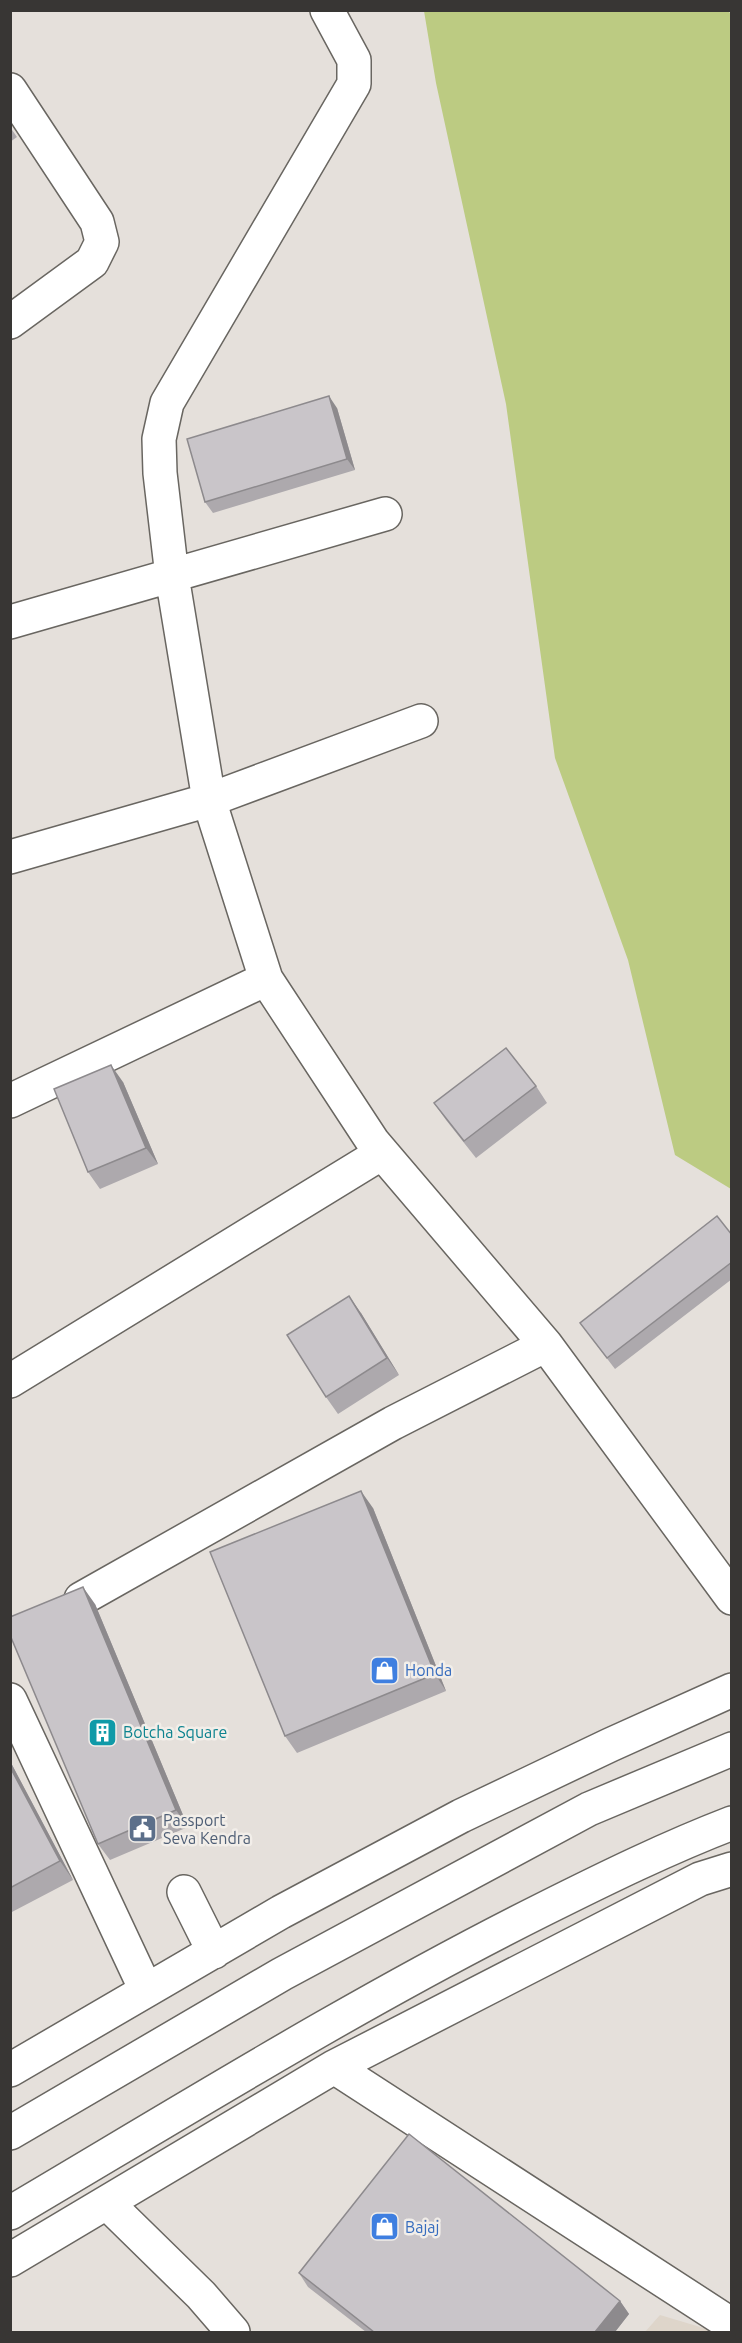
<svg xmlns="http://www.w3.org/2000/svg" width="742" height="2343" font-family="Ubuntu,sans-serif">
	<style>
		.built { fill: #ded5ca }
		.green { fill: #bccb82 }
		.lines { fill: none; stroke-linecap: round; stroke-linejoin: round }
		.minor-casing { stroke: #696661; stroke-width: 36 }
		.major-casing { stroke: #696661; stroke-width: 36 }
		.minor { stroke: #fff; stroke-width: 33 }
		.major { stroke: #fff; stroke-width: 33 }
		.wall { fill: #ada9ad }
		.shaded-wall { fill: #8d8a8d }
		.building { fill: #c9c5c9; stroke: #8d8a8d; stroke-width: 1.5 }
		.labels { text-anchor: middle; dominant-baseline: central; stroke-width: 5; stroke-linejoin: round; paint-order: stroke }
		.shop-label { font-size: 16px; fill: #366cbe; stroke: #f2eee9; text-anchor: start }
		.culture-label { font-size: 16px; fill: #0d838f; stroke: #f2eee9; text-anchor: start }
		.service-label { font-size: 16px; fill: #4e5e75; stroke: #f2eee9; text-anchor: start }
	</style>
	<rect width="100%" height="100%" fill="#e5e0db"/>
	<path class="built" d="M660 2315 717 2332H645Z"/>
	<path class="green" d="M728 11 732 15 731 1189 675 1155 628 960 555 758 506 404 436 83 424 11Z"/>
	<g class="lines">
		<defs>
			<path id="minor" d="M327 10 354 60V84L167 403 159 439 160 473 172 576 209 800 266 979 373 1142 546 1345 732 1598
				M10 90 97 222 102 242 92 262 10 322
				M10 622 385 514
				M10 857 209 800 421 721
				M10 1101 266 979
				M10 1381 382 1153
				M81 1599 393 1423 546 1345
				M10 1700 146 1990
				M184 1892 214 1952
				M334 2067 732 2325
				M10 2070 281 1912 461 1816 610 1745 732 1690
				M107 2203 201 2295 233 2332
				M10 2260 334 2067 700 1879 732 1869"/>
			<path id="major" d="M10 2133 282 1974 589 1809 732 1749
				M10 2213C186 2109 360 2001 542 1910 604 1879 667 1848 732 1823"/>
		</defs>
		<use href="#minor" class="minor-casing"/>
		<use href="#major" class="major-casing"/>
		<use href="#minor" class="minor"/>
		<use href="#major" class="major"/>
	</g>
	<path class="wall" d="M10 127 17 137 10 142Z
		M337 408 355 470 213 513 205 502Z
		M123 1082 158 1164 100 1189 88 1172Z
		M536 1086 547 1103 476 1158 446 1120 434 1103Z
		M732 1235V1279L615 1369 580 1323Z
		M361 1313 399 1375 338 1414 326 1397Z
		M373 1508 446 1691 297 1753 285 1736Z
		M95 1604 188 1827 110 1860 98 1844Z
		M10 1761 73 1880 10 1913Z
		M299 2273 620 2301 629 2314 615 2332H366L308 2287Z"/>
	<path class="shaded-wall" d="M329 396 337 408 355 470 347 459Z
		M111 1065 123 1082 158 1164 146 1148Z
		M349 1296 361 1313 399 1375 387 1358Z
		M361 1491 373 1508 446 1691 435 1674Z
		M83 1587 95 1604 188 1827 176 1810Z
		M10 1761 73 1880 60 1861 10 1767Z
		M620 2301 629 2314 615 2332H595Z"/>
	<path class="building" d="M329 396 347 459 205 502 187 439Z
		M506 1048 536 1086 464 1141 434 1103Z
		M111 1065 146 1148 88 1172 54 1089Z
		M717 1216 732 1235V1262L607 1358 580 1323Z
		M349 1296 387 1358 326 1397 287 1335Z
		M361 1491 435 1674 285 1736 210 1552Z
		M83 1587 176 1810 98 1844 10 1635V1617Z
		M10 1767 60 1861 10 1888Z
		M409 2134 620 2301 595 2332H374L299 2273Z"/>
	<defs>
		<symbol id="shop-square" viewBox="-11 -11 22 22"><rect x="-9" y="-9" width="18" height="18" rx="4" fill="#3f7fe0" stroke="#f2eee9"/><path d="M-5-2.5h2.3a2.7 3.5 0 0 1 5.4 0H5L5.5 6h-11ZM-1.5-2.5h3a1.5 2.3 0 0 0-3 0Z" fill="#fff"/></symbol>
		<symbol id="building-square" viewBox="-11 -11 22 22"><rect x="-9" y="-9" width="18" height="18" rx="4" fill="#0f9aa8" stroke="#f2eee9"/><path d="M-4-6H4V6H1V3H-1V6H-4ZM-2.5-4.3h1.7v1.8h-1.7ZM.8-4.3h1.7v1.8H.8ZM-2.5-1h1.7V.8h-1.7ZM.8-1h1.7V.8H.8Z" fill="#fff"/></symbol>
		<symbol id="civic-square" viewBox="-11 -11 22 22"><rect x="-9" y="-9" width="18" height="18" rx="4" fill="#5c6f8a" stroke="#f2eee9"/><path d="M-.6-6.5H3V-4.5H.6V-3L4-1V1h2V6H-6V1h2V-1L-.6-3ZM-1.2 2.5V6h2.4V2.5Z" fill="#fff"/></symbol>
	</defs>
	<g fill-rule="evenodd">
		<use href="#shop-square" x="368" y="1654" width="33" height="33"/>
		<use href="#building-square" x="86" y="1716" width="33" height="33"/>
		<use href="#civic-square" x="126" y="1812" width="33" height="33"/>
		<use href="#shop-square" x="368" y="2210" width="33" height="33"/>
	</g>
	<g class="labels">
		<g class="shop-label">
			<text x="405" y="1670">Honda</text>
			<text x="405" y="2227">Bajaj</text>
		</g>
		<g class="culture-label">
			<text x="123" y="1732">Botcha Square</text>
		</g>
		<g class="service-label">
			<text x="163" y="1820">Passport<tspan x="163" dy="18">Seva Kendra</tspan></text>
		</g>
	</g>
	<rect width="742" height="2343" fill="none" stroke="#383634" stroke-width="24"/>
</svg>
